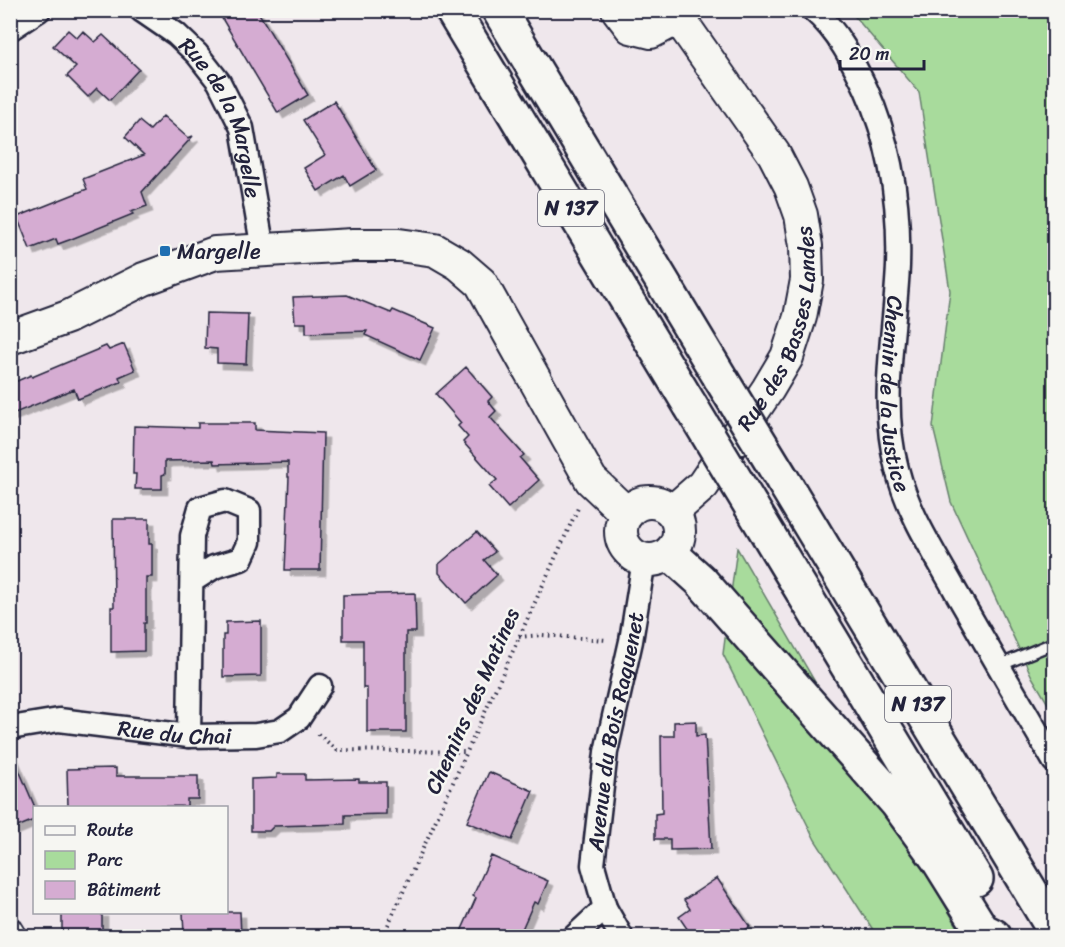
<svg xmlns="http://www.w3.org/2000/svg" width="1065" height="947" font-family="Sriracha,sans-serif">
	<style>
		.green { fill: #a8db9c; stroke: #657e6c; stroke-width: 1.5 }
		.building { fill: #d5acd2; stroke: #22223b; stroke-width: 1.5; filter: url(#shadow) }
		.lines { fill: none; stroke-linecap: round; stroke-linejoin: round }
		.lane-casing { stroke: #22223b; stroke-width: 15 }
		.street-casing { stroke: #22223b; stroke-width: 27 }
		.secondary-casing { stroke: #22223b; stroke-width: 36 }
		.highway-casing { stroke: #22223b; stroke-width: 38 }
		.path { stroke: #22223b; stroke-width: 4; stroke-dasharray: 1.5 4.5; stroke-linecap: butt }
		.lane { stroke: #f6f6f2; stroke-width: 10 }
		.street { stroke: #f6f6f2; stroke-width: 22 }
		.secondary { stroke: #f6f6f2; stroke-width: 32 }
		.highway { stroke: #f6f6f2; stroke-width: 33 }
		.highway-bridge-casing { stroke: #22223b; stroke-width: 38; stroke-linecap: butt }
		.highway-bridge { stroke: #f6f6f2; stroke-width: 33 }
		.poi-dot { fill: #1f6fb2; stroke: #f6f6f2; stroke-width: 2 }
		.labels { text-anchor: middle; dominant-baseline: central; stroke-width: 5; stroke-linejoin: round; paint-order: stroke }
		.shield { fill: #f6f6f2; stroke: #626272; stroke-width: 1.5 }
		.shield-label { font-size: 21px; font-weight: bold; fill: #22223b }
		.street-label { font-size: 22px; fill: #22223b; stroke: #f6f6f2 }
		.poi-label { font-size: 22px; fill: #22223b; stroke: #f6f6f2; text-anchor: start }
	</style>
	<defs>
		<filter id="shadow"><feDropShadow dx="5.5" dy="5.5" stdDeviation="0" flood-color="#0004"/></filter>
	</defs>
	<rect width="100%" height="100%" fill="#efe7ec"/>
	<filter id="ink" filterUnits="userSpaceOnUse"><feTurbulence type="fractalNoise" baseFrequency=".0167" numOctaves="2"/><feDisplacementMap in="SourceGraphic" scale="12" xChannelSelector="R" yChannelSelector="G"/><feConvolveMatrix kernelMatrix="1 2 1 2 8 2 1 2 1" color-interpolation-filters="sRGB"/></filter>
	<g filter="url(#ink)">
		<path class="green" d="M850 11H1054V714L1032 677 951 502 933 427 950 291 919 92Z
			M737 548 963 936H877L815 840 723 654Z"/>
		<path class="building" d="M217 10H257L308 95 278 113Z
			M68 30 77 38 83 31 95 42 103 35 139 69 110 100 97 88 88 97 67 76 76 67 53 46Z
			M334 101 376 170 350 186 344 175 318 191 304 168 325 155 303 120Z
			M163 116 188 138 193 136 142 192 147 206 131 212 133 214 69 240 58 244 56 239 30 249 17 217 87 189 83 179 144 155 125 137 139 121 150 130Z
			M347 295 391 313 393 310 435 328 420 360 365 335 367 331 306 333V323H295L293 297Z
			M206 313 248 314 246 364 217 363V349L205 348Z
			M124 344 135 370 119 377 121 382 78 399 74 389 10 415V384L31 375 32 377 106 346 109 350Z
			M466 367 492 397 488 401 496 411 490 417 524 455 520 458 539 480 508 508 489 486 497 480 463 442 468 437 458 426 461 423 436 394Z
			M198 423H255V430L323 433 320 570H285L289 477H288V462L215 464 214 460 165 461V474L162 475V489H135L136 474H133L134 426 198 428Z
			M113 519H149V544H152V577H146V623H144V651L111 652V607H114Z
			M477 532 495 552 484 560 497 575 466 603 439 573V564Z
			M415 593 416 632H406V732H367V688H363V640H343V595Z
			M261 621V676L223 677V635H226V622Z
			M696 721V736L705 735 711 849 670 850V839H655V814L662 813 661 736H674V722Z
			M10 749 34 805V820L10 830Z
			M116 768V776H198V799H187V806L68 807 67 769Z
			M489 772 533 791 512 840 467 822Z
			M277 774H305V780L359 779V782H386V814L345 815V824L274 826 269 831H251V779L277 778Z
			M491 856 548 881 538 904 534 902 519 936H459L476 898 473 896Z
			M717 878 750 927 735 936H692L679 917 690 909 684 900Z
			M62 912H102V936H62Z
			M183 912H240L241 936H184Z"/>
		<g class="lines">
			<defs>
				<path id="lane" d="M998 666 1054 643"/>
				<g id="street">
					<path id="s1" d="M141 10 176 34 197 54 219 82 242 128 263 250"/>
					<path id="s2" d="M813 10C838 31 852 60 866 89 891 145 900 205 898 266 895 333 879 403 897 469 908 513 934 552 956 592 988 648 1021 705 1054 761"/>
					<path d="M10 29 39 10"/>
					<path id="s3" d="M10 728 59 720 189 736 256 735 280 731 299 718 320 686"/>
					<path d="M189 736 192 536 200 508 225 501 249 511V542L241 559 214 567 192 581"/>
					<path d="M10 928 15 936"/>
					<path d="M575 936 605 908"/>
					<path id="s4" d="M621 936 605 908 593 865 606 752 631 641 644 560"/>
				</g>
				<g id="secondary">
					<path d="M618 10 631 27 651 32 678 18"/>
					<path d="M10 338 68 317 144 279 215 253 353 245H399L435 250 459 264 481 283 591 480 627 514"/>
					<circle cx="650" cy="531" r="29"/>
					<path id="s5" d="M672 512 703 485 768 389 787 357 800 317 807 280 806 246 801 215 791 187 774 154 673 10"/>
				</g>
				<path id="highway" d="M452 10 690 405
					M499 10 721 379
					M782 479 1054 930
					M751 506 976 879
					M670 553 700 580 897 803 937 858 982 930 994 936"/>
			</defs>
			<use href="#lane" class="lane-casing"/>
			<use href="#street" class="street-casing"/>
			<use href="#secondary" class="secondary-casing"/>
			<use href="#highway" class="highway-casing"/>
			<path class="path" d="M519 637 542 635 606 640
				M318 734 337 750 467 752
				M383 936 578 508"/>
			<use href="#lane" class="lane"/>
			<use href="#street" class="street"/>
			<use href="#secondary" class="secondary"/>
			<use href="#highway" class="highway"/>
			<defs>
				<path id="highway-bridge" d="M721 379 782 479
					M690 405 751 506"/>
			</defs>
			<use href="#highway-bridge" class="highway-bridge-casing"/>
			<use href="#highway-bridge" class="highway-bridge"/>
		</g>
	</g>
	<rect class="poi-dot" x="159" y="245" width="12" height="12" rx="3"/>
	<g class="labels">
		<g class="shield">
			<rect x="538" y="190" width="66" height="36" rx="4.5"/>
			<rect x="885" y="686" width="66" height="36" rx="4.5"/>
		</g>
		<g class="shield-label">
			<text x="571" y="208">N 137</text>
			<text x="918" y="704">N 137</text>
		</g>
		<g class="street-label">
			<text stroke="none"><textPath href="#s1" startOffset="141">Rue de la Margelle</textPath></text>
			<text stroke="none"><textPath href="#s5" startOffset="219">Rue des Basses Landes</textPath></text>
			<text stroke="none"><textPath href="#s2" startOffset="406">Chemin de la Justice</textPath></text>
			<text transform="translate(472 701) rotate(-66)">Chemins des Matines</text>
			<text stroke="none"><textPath href="#s3" startOffset="166">Rue du Chai</textPath></text>
			<text stroke="none"><textPath href="#s4" startOffset="212">Avenue du Bois Raguenet</textPath></text>
		</g>
		<g class="poi-label">
			<text x="177" y="251">Margelle</text>
		</g>
	</g>
	<rect width="1065" height="947" fill="none" stroke="#f6f6f2" stroke-width="36"/>
	<rect x="18" y="18" width="1029" height="911" fill="none" stroke="#22223b" stroke-width="2" filter="url(#ink)"/>
	<rect x="33" y="806" width="195" height="108" fill="#f6f6f2" stroke="#a1a1a9" stroke-width="1.5"/>
	<rect x="45" y="826" width="30" height="9" fill="#f6f6f2" stroke="#a1a1a9" stroke-width="1.5"/>
	<text x="87" y="836" font-size="18" fill="#22223b">Route</text>
	<rect x="45" y="851" width="30" height="18" fill="#a8db9c" stroke="#a1a1a9" stroke-width="1.5"/>
	<text x="87" y="866" font-size="18" fill="#22223b">Parc</text>
	<rect x="45" y="881" width="30" height="18" fill="#d5acd2" stroke="#a1a1a9" stroke-width="1.5"/>
	<text x="87" y="896" font-size="18" fill="#22223b">Bâtiment</text>
	<path d="M840 60v9h84v-9" fill="none" stroke="#22223b" stroke-width="3"/>
	<text x="849" y="60" font-size="18" fill="#22223b" stroke="#f6f6f2" stroke-width="4.5" paint-order="stroke">20 m</text>
</svg>
